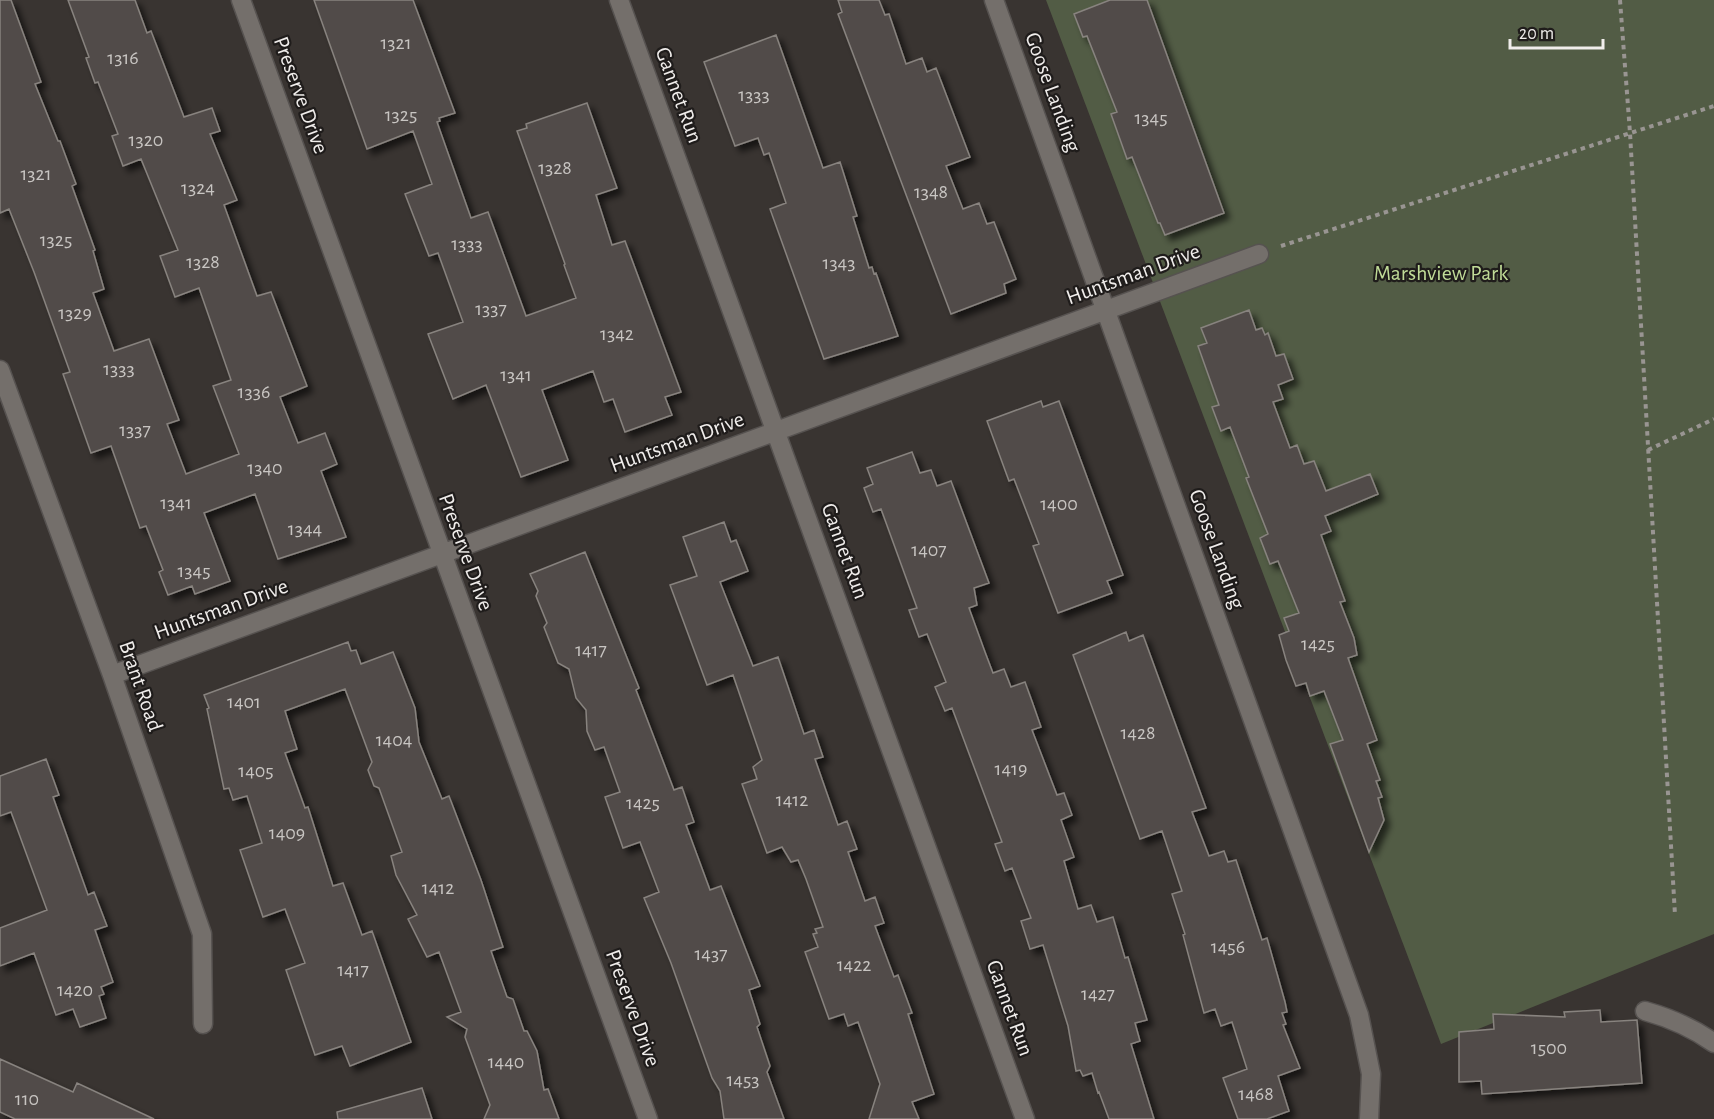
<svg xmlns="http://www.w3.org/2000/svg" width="1714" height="1119" font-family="'Alegreya Sans',sans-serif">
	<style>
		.green { fill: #525c45 }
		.building { fill: #514c49; stroke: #88837f; stroke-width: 1.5; filter: url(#shadow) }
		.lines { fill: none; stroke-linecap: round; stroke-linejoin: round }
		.street-casing { stroke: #565250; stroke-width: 21 }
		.path { stroke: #999592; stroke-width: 4; stroke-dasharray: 4.5 4.5; stroke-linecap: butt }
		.street { stroke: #746f6b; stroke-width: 18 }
		.labels { text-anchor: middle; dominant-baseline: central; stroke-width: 4.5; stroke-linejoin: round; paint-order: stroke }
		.number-label { font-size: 20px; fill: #c8c5c2 }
		.street-label { font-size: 22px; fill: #f0edeb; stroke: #1f1c1b }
		.park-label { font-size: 22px; fill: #c0db97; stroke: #1f1c1b }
	</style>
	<defs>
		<filter id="shadow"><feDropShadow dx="5.5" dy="5.5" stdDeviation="3" flood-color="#0009"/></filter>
	</defs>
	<rect width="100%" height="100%" fill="#393431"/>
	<path class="green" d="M1046 0H1714V934L1441 1044Z"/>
	<path class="building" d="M0 0H11L41 82 35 84 58 141H60L76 184 72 186 95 250 93 251 104 289 93 293 114 351 149 339 179 420 167 424 186 474 239 454 213 386 231 380 199 288 175 297 160 256 178 250 141 159 123 166 112 136 118 134 98 82 95 83 86 58 89 57 68 0H135L147 33 151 31 184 117 212 108 220 131 210 134 237 200 224 205 257 296 271 292 307 386 280 397 298 443 325 433 337 464 321 471 346 537 278 559 255 494 204 513 230 581 195 594 192 586 168 595 159 572 163 570 146 526 140 528 111 446 91 453 63 374 70 372 34 272 9 209 0 213Z
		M314 0H413L455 113 439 118 440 121 437 122 471 218 488 212 526 316 576 298 564 265 565 264 517 131 527 128 526 124 587 103 617 188 596 195 612 245 625 241 681 392 665 397 672 415 625 432 613 399 604 402 593 371 542 390 568 460 521 477 486 385 453 399 428 334 463 322 438 253 429 256 405 194 432 184 413 131 367 149Z
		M838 0H879L885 15 889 14 906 64 922 58 927 72 936 68 970 157 946 166 963 209 979 203 987 224 994 222 1016 279 1004 284 1006 293 951 314 838 14 842 12Z
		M1110 0H1147L1224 213 1165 235 1160 223H1158L1132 157 1127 159 1111 114 1117 112 1087 36 1083 37 1074 14Z
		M776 35 823 168 840 162 857 216 853 217 869 268 872 267 874 274 876 273 898 336 824 359 770 209 786 203 769 153 764 155 758 138 735 146 704 62Z
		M1249 310 1256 330 1262 328 1265 335 1268 333 1276 356 1284 354 1293 379 1278 385 1283 399 1273 402 1290 448 1297 445 1304 464 1314 461 1326 491 1370 474 1378 494 1325 516 1331 531 1321 535 1345 601 1340 602 1354 638 1357 655 1348 658 1377 740 1367 744 1380 780 1376 781 1382 797 1378 798 1384 820 1369 852 1330 744 1343 740 1324 691 1310 696 1306 683 1296 686 1286 660 1279 635 1289 631 1284 618 1299 613 1278 561 1270 564 1260 538 1268 534 1246 478 1249 477 1230 427 1221 431 1212 407 1219 405 1198 346 1207 343 1201 328Z
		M1041 401 1043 407 1059 401 1123 575 1107 581 1112 593 1058 613 1033 546 1039 544 1014 479 1009 481 987 421Z
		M912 452 920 473 931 470 937 486 951 481 989 583 974 588 977 605 969 608 985 652 993 673 1004 669 1011 687 1025 682 1033 704 1041 727 1032 730 1057 795 1064 793 1072 815 1061 820 1074 857 1064 861 1078 909 1091 905 1097 922 1113 917 1125 958 1128 957 1147 1020 1135 1023 1140 1041 1131 1044 1154 1119H1109L1099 1092 1098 1093 1092 1073 1083 1076 1080 1070 1076 1071 1068 1026 1043 945 1030 949 1021 921 1031 918 1012 868 1005 871 995 844 1002 842 952 708 945 711 935 687 946 682 927 634 919 637 909 610 917 608 881 509 873 512 864 488 873 484 867 468Z
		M724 522 731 542 736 540 748 571 720 582 753 666 778 657 804 734 814 730 823 757 815 759 838 825 847 821 857 849 848 852 865 901 875 897 884 923 875 926 894 977 898 975 912 1013 908 1014 934 1094 912 1102 919 1119H869L880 1084 858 1022 848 1026 844 1014 829 1019 805 952 818 947 813 934 817 933 815 929 823 927 806 879 798 860 791 862 782 847 767 853 742 784 757 779 753 767 762 760 733 675 707 685 670 585 697 576 683 537Z
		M585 552 639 688 636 690 674 790 682 787 694 822 686 825 710 890 721 886 760 986 749 990 760 1024 757 1027 770 1066 767 1072 784 1119H724L720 1091 712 1078 671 963 644 898 659 892 640 842 623 848 605 797 620 792 604 747 595 750 587 731 586 710 576 698 569 669 558 663 544 627 547 623 536 596 538 591 530 574Z
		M1126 632 1129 641 1143 635 1206 808 1192 812 1209 856 1224 851 1228 862 1236 860 1262 940 1267 938 1285 1002 1287 1012 1282 1013 1286 1024 1283 1025 1300 1068 1278 1076 1289 1111 1267 1119H1238L1223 1078 1247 1069 1232 1022 1221 1026 1215 1009 1204 1013 1183 935 1185 934 1172 894 1182 891 1162 831 1140 839 1073 655Z
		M348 642 351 651 356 650 361 664 393 652 415 708 419 742 442 799 449 796 481 880 503 947 491 951 507 997 513 999 524 1031H527L537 1051 544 1090 548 1089 559 1119H484L490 1105 465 1037 467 1029 447 1017 461 1012 439 952 427 957 408 919 417 915 396 875 391 856 402 852 379 788 374 786 368 770 372 762 345 689 285 711 297 749 285 753 305 808 308 807 333 886 343 883 362 935 372 931 411 1042 350 1066 342 1046 315 1055 286 970 305 963 285 909 263 917 240 850 262 843 247 796 233 800 229 788 224 789 207 709 209 708 204 695Z
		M46 759 59 795 53 797 88 895 94 892 107 926 95 930 113 982 101 987 104 994 99 996 106 1018 80 1027 73 1009 56 1015 34 953 0 966V928L47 910 11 812 0 816V776Z
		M1600 1010 1601 1022 1637 1020 1642 1083 1482 1094 1481 1081 1459 1082V1032L1494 1029 1493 1014 1565 1017 1564 1012Z
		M0 1059 73 1092 77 1083 154 1119H15L0 1112Z
		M422 1088 432 1119H338L337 1112Z"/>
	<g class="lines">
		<defs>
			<path id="street" d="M241 0 648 1119
				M619 0 1025 1119
				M994 0 1359 1015 1371 1074 1369 1119
				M0 370 112 675 202 934 203 1024
				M112 675 1259 254
				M1645 1011C1670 1018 1693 1028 1714 1043"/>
		</defs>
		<use href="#street" class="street-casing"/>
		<path class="path" d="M1620 0 1630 133 1675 915
			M1281 246 1714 106
			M1648 450 1714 419"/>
		<use href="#street" class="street"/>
	</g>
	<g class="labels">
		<g class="number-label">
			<text x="396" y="43">1321</text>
			<text x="123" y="58">1316</text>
			<text x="754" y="95">1333</text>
			<text x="401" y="115">1325</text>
			<text x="1151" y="118">1345</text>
			<text x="146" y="140">1320</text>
			<text x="555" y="168">1328</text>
			<text x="36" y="174">1321</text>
			<text x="198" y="188">1324</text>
			<text x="931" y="192">1348</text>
			<text x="56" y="240">1325</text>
			<text x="467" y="244">1333</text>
			<text x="203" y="262">1328</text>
			<text x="839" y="263">1343</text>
			<text x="491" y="309">1337</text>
			<text x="75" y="313">1329</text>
			<text x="617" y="334">1342</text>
			<text x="119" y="369">1333</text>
			<text x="516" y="375">1341</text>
			<text x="254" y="392">1336</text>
			<text x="135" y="430">1337</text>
			<text x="265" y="468">1340</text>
			<text x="176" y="503">1341</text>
			<text x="1059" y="504">1400</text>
			<text x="305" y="529">1344</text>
			<text x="929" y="550">1407</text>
			<text x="194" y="571">1345</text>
			<text x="1318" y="644">1425</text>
			<text x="591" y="650">1417</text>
			<text x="244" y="702">1401</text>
			<text x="1138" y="733">1428</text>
			<text x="394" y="740">1404</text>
			<text x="1011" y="769">1419</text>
			<text x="256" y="771">1405</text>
			<text x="792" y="800">1412</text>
			<text x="643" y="803">1425</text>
			<text x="287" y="833">1409</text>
			<text x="438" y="888">1412</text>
			<text x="1228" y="947">1456</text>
			<text x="711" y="954">1437</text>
			<text x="854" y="965">1422</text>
			<text x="353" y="970">1417</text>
			<text x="75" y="990">1420</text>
			<text x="1098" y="994">1427</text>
			<text x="1549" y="1048">1500</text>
			<text x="506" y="1062">1440</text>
			<text x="743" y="1080">1453</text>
			<text x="1256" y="1094">1468</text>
			<text x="27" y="1099">110</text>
		</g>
		<g class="street-label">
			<text transform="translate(1053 92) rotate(70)">Goose Landing</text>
			<text transform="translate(301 95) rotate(70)">Preserve Drive</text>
			<text transform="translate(679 95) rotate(70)">Gannet Run</text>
			<text transform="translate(1133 274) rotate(-20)">Huntsman Drive</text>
			<text transform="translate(677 442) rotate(-20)">Huntsman Drive</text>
			<text transform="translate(1217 549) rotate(70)">Goose Landing</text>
			<text transform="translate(845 551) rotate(70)">Gannet Run</text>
			<text transform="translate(466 552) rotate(70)">Preserve Drive</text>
			<text transform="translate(221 609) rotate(-20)">Huntsman Drive</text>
			<text transform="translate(141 686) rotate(71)">Brant Road</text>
			<text transform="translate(633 1008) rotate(70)">Preserve Drive</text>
			<text transform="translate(1010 1008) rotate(70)">Gannet Run</text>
		</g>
		<g class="park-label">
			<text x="1441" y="273">Marshview Park</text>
		</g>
	</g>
	<path d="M1510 39v9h93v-9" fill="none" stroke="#f0edeb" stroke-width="3"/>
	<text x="1519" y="39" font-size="18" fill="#f0edeb" stroke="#1f1c1b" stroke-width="4.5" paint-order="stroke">20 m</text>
</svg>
